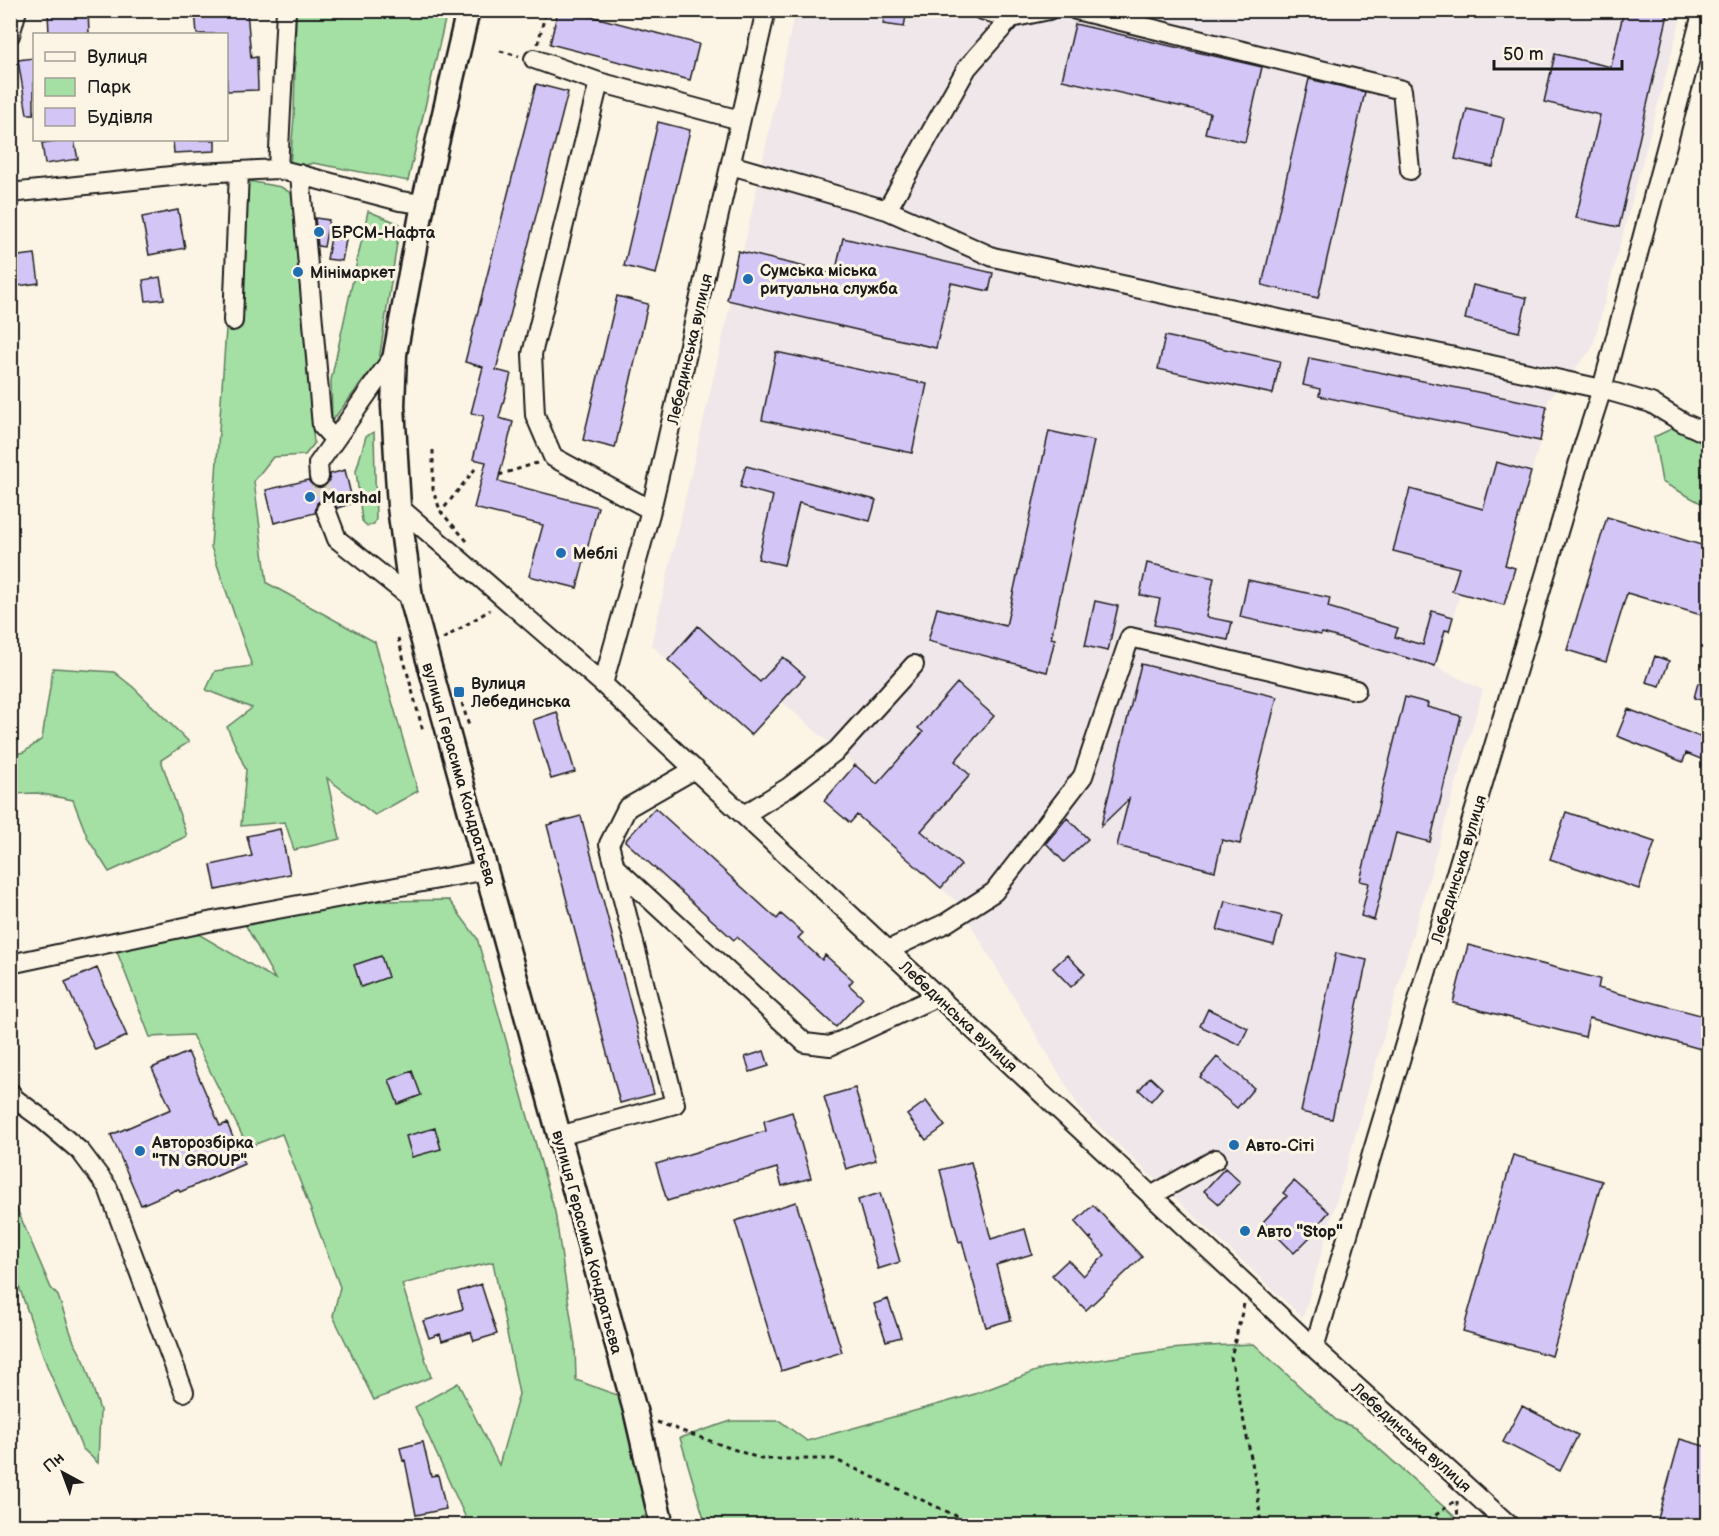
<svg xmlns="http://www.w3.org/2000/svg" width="1719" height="1536" font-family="'Balsamiq Sans',sans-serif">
	<rect width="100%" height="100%" fill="#fcf5e5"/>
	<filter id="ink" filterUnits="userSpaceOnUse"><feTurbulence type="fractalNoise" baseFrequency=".0167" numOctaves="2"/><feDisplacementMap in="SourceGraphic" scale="12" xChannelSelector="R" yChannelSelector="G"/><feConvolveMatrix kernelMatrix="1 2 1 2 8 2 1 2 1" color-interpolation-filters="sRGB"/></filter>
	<g filter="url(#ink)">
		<path fill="#f0e7ea" d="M795,11H1683L1592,349L1548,400L1540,441L1506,565L1515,568L1504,605L1460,594L1449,631L1440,650L1435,666L1483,690L1303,1318L1080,1109L958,903L857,815L850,823L824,801L855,765L782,702L751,735L651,645L746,238Z"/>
		<path fill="#a4dfa4" stroke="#607e60" stroke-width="1.5" d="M296,11H447L408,181L313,163L303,166L290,164L294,117Z
			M248,181L281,187L291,193L295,205L314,444L305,455L273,457L254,481L267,583L375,642L418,791L375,815L327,778L340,839L294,850L285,822L241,826L246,770L227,727L252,708L206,690L215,671L252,666L211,547L227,314L243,299Z
			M368,211L400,224L379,360L332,421L331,380Z
			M1684,423L1708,434V507L1662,482L1654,437Z
			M374,432L376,519L374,524L367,526L362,521L356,471L366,436Z
			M53,668L114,672L133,687L189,742L161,760L187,836L109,872L88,839L73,800L37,793L11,794V755L24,752L42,739Z
			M449,900L477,938L555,1212L575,1345L576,1380L619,1396L652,1513L624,1525H464L465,1516L415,1407L458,1383L499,1465L519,1394L493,1262L402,1284L431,1377L374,1400L333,1316L340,1287L282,1134L248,1147L192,1035L150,1037L116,949L195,932L275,979L239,913L310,902Z
			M11,1195L51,1288L58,1296L74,1342L84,1360L100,1410L98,1463L82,1448L47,1366L11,1264Z
			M1254,1344L1336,1420L1356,1428L1464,1525H706L680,1438L731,1421H780L807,1441L975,1394L1044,1368L1171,1349L1206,1346Z"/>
		<path fill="#d3c6f7" stroke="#1c1c1c" stroke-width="1.5" d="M63,10H88L89,34H49L48,12Z
			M195,10H247L251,58L257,57L258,90L227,91L226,34H197Z
			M558,10H567L699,44L690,80L550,44Z
			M885,10H907L904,27L883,24Z
			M1624,10H1669L1619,227L1576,218L1600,115L1544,102L1555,54L1611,67Z
			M1075,24L1262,67L1245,142L1205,133L1210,113L1062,80Z
			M34,58V114H27L18,60Z
			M1309,79L1365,92L1318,298L1262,285Z
			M536,84L568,92L496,370L511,374L499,418L513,422L498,481L598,507L577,588L529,576L543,525L474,508L486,462L473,459L484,416L471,413L483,367L465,362Z
			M1467,109L1504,118L1493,167L1455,159Z
			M658,122L690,130L656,274L624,266Z
			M64,140H74L78,159L45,164L42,143Z
			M173,140H215V151L174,153Z
			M178,210L185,248L149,255L142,217Z
			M315,218L329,220L324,247L318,246Z
			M331,237L346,240L342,261L327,259Z
			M843,238L993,273L989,291L951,283L936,348L727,300L738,251L835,274Z
			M35,254L39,283L10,287V257Z
			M160,277L164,299L146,301L143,280Z
			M1473,285L1527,298L1519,332L1465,319Z
			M617,296L648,304L615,448L583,440Z
			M1165,336L1280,361L1273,394L1158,369Z
			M776,352L927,384L912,453L762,420Z
			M1309,358L1547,406L1540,441L1319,396L1320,389L1303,385Z
			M1049,431L1094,441L1051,638L1055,639L1047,672L928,641L937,608L1006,626Z
			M1496,462L1531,472L1505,565L1515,568L1504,605L1452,591L1459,568L1393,551L1410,489L1483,509Z
			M746,466L876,500L870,521L799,503L784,565L758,559L773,496L740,487Z
			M345,470L353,503L337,508L333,501L328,499H323L317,503L315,513L274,523L266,490L308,480L314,487L320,488L326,486L329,482L330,474Z
			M1607,517L1708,547V617L1627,593L1606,662L1567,650Z
			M1147,563L1214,578L1206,617L1232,622L1228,640L1154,625L1160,599L1140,595Z
			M1248,580L1330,598L1328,607L1398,628L1395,637L1423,645L1432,611L1453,617L1449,631L1445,630L1435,666L1322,633L1321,635L1240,617Z
			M1095,601L1118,606L1108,651L1085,646Z
			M698,626L760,682L783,657L805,676L751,735L668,660Z
			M1655,656L1669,661L1660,686L1646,682Z
			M1141,664L1277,697L1240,844L1222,840L1215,871L1117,846L1129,799L1101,826Z
			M957,683L994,716L955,761L970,775L921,831L961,865L941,888L857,815L850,823L824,801L855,765L877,784L923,732L918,728Z
			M1698,683L1708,686V702L1694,698Z
			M1405,697L1428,703L1427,707L1461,716L1430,842L1396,833L1374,920L1361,916L1369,883L1360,881Z
			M1628,709L1708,740V762L1686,753L1683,762L1617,736Z
			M557,712L575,772L551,779L533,720Z
			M655,808L777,919L781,914L803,933L798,938L822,960L825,955L853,980L849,985L863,998L836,1027L737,937L734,940L625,841Z
			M1566,812L1655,842L1639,889L1550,859Z
			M581,816L654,1094L620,1103L547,825Z
			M1067,818L1088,839L1064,862L1046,843Z
			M280,829L290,874L216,890L211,865L252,856L247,836Z
			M1225,901L1282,916L1274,945L1217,930Z
			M1468,945L1600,979L1598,988L1708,1017V1051L1589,1018L1585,1037L1453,1003Z
			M1336,953L1367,960L1332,1119L1301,1112Z
			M1067,955L1085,974L1071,987L1053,968Z
			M381,956L388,977L361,987L354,965Z
			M97,968L127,1036L95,1050L65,982Z
			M1208,1009L1248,1028L1240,1045L1200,1026Z
			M764,1051L769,1066L750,1072L745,1057Z
			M188,1052L220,1126L227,1123L244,1164L180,1192L178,1189L141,1205L111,1135L171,1109L152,1068Z
			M1217,1057L1254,1088L1237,1108L1200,1077Z
			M412,1071L421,1095L398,1104L389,1080Z
			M1150,1077L1162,1088L1151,1101L1139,1090Z
			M855,1088L876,1160L846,1169L824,1097Z
			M926,1101L945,1126L926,1140L907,1115Z
			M792,1112L811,1178L782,1186L777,1168L667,1201L656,1164L766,1131L764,1121Z
			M435,1128L441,1149L412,1157L406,1136Z
			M1513,1155L1602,1181L1552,1356L1463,1331Z
			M971,1162L991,1239L1025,1229L1032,1254L996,1265L1011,1320L986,1327L962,1241L959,1242L940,1170Z
			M1225,1168L1240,1182L1219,1204L1204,1191Z
			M1294,1181L1329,1212L1315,1228L1317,1230L1294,1253L1263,1222L1287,1196L1283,1193Z
			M880,1193L900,1262L878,1269L858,1200Z
			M796,1202L842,1352L781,1371L735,1221Z
			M1093,1205L1142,1257L1086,1310L1052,1275L1068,1260L1083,1276L1105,1255L1090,1239L1092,1237L1089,1238L1075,1222Z
			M481,1284L497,1334L474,1341L471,1332L442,1341L440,1334L429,1338L423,1321L463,1309L458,1292Z
			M888,1299L901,1337L886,1341L874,1304Z
			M1522,1406L1578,1435L1560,1471L1503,1442Z
			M1680,1439L1708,1447V1526H1656Z
			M423,1442L431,1476L438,1475L446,1509L416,1515L405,1460L403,1461L400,1448Z"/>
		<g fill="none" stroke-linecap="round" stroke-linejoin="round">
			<path stroke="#dad4c7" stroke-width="18" stroke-dasharray="18 9" stroke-linecap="butt" d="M319,477L326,510"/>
			<g stroke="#1c1c1c" stroke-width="22">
				<path id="minor" d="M982,10L1011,18L1049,10
					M1076,10L1402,90L1410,170
					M10,35L17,10
					M534,59L599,82
					M731,165L887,210L993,257L1602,389L1651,403L1684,423L1708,434
					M278,169L286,10
					M300,174L322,426L334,439
					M10,193L200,173L278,169L400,201L423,204
					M887,210L967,68L1011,18L1013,10
					M233,321L239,171
					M319,477L318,464L395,354
					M399,507L603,684L1248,1286L1314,1348L1510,1526
					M326,510L337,539L411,598
					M651,510L553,457L535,415L532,354L599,82L740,120
					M603,684L651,510L766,10
					M695,769L627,808L609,844L615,867L805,1043L830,1046L938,996
					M744,815L789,787L837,750L914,665
					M888,950L946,923L994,892L1025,852L1083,776L1130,637L1356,690
					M10,964L213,921L487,870
					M10,1092L15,1099L41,1118L81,1152L108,1188L184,1392
					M559,1136L675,1104L615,868
					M1151,1196L1216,1159
					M1314,1348L1584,445L1602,389L1703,10"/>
			</g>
			<g stroke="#1c1c1c" stroke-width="27">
				<path id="major" d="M468,10L423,204L395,354L393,406L399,507L411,598L636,1414L662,1526"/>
			</g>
			<path stroke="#1c1c1c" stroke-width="3" stroke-dasharray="4.5 4.5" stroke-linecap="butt" d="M538,44L546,10
				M500,51L519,56
				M433,450V491L441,512
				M499,475L537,463
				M467,541L441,512L475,469
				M398,638L423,731
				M443,639L490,610
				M462,703L469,726
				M1244,1304L1231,1357L1257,1488L1261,1526
				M657,1422L761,1459H834L965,1520L979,1526
				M1457,1501L1458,1526
				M1421,1526L1456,1500"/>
			<use href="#minor" stroke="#fcf5e5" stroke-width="18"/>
			<use href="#major" stroke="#fcf5e5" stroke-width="22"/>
		</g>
	</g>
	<g fill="#1f6fb2" stroke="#fcf5e5" stroke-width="2">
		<circle cx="319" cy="232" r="6"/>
		<circle cx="298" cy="272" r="6"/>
		<circle cx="748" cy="279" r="6"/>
		<circle cx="310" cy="497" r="6"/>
		<circle cx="561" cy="553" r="6"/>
		<rect x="453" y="686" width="12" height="12" rx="3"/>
		<circle cx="1234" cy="1145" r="6"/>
		<circle cx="140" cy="1151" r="6"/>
		<circle cx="1245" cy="1231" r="6"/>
	</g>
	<g text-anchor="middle" stroke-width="6" stroke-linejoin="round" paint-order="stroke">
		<g font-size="16" font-weight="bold" fill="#1c1c1c" stroke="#fcf5e5" text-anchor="start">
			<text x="331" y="238">БРСМ-Нафта</text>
			<text x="760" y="276">Сумська міська<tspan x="760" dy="18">ритуальна служба</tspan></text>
			<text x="310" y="278">Мінімаркет</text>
			<text x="322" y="503">Marshal</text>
			<text x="573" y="559">Меблі</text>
			<text x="471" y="689">Вулиця<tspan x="471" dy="18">Лебединська</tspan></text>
			<text x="152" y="1148">Авторозбірка<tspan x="152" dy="18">"TN GROUP"</tspan></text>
			<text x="1246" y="1151">Авто-Сіті</text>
			<text x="1257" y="1237">Авто "Stop"</text>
		</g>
		<g font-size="16" fill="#1c1c1c" stroke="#fcf5e5">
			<text transform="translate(689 349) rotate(-77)" y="6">Лебединська вулиця</text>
			<text transform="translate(460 774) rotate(74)" y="6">вулиця Герасима Кондратьєва</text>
			<text transform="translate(1458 869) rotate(-73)" y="6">Лебединська вулиця</text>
			<text transform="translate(959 1016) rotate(43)" y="6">Лебединська вулиця</text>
			<text transform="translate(588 1242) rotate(75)" y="6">вулиця Герасима Кондратьєва</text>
			<text transform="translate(1412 1437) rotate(42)" y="6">Лебединська вулиця</text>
		</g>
	</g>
	<rect width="1719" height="1536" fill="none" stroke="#fcf5e5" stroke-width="36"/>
	<rect x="18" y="18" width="1683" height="1500" fill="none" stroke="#1c1c1c" stroke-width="2" filter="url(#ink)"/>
	<rect x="33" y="33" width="195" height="108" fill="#fcf5e5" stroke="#a29e95" stroke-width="1.5"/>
	<rect x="45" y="52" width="30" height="9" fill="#fcf5e5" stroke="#a29e95" stroke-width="1.5"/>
	<text x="87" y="63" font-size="18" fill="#1c1c1c">Вулиця</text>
	<rect x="45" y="78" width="30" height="18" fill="#a4dfa4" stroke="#a29e95" stroke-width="1.5"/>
	<text x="87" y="93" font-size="18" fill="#1c1c1c">Парк</text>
	<rect x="45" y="108" width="30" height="18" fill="#d3c6f7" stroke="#a29e95" stroke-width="1.5"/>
	<text x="87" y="123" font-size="18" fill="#1c1c1c">Будівля</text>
	<g transform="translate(63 1473) rotate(319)" stroke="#fcf5e5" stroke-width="4.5" paint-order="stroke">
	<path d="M0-4.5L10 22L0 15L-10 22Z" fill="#1c1c1c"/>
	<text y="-9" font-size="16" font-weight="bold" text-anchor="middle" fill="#1c1c1c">Пн</text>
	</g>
	<path d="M1494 60v9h128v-9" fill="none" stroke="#1c1c1c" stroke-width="3"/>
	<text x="1503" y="60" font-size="18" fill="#1c1c1c" stroke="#fcf5e5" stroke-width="4.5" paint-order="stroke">50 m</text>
</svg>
